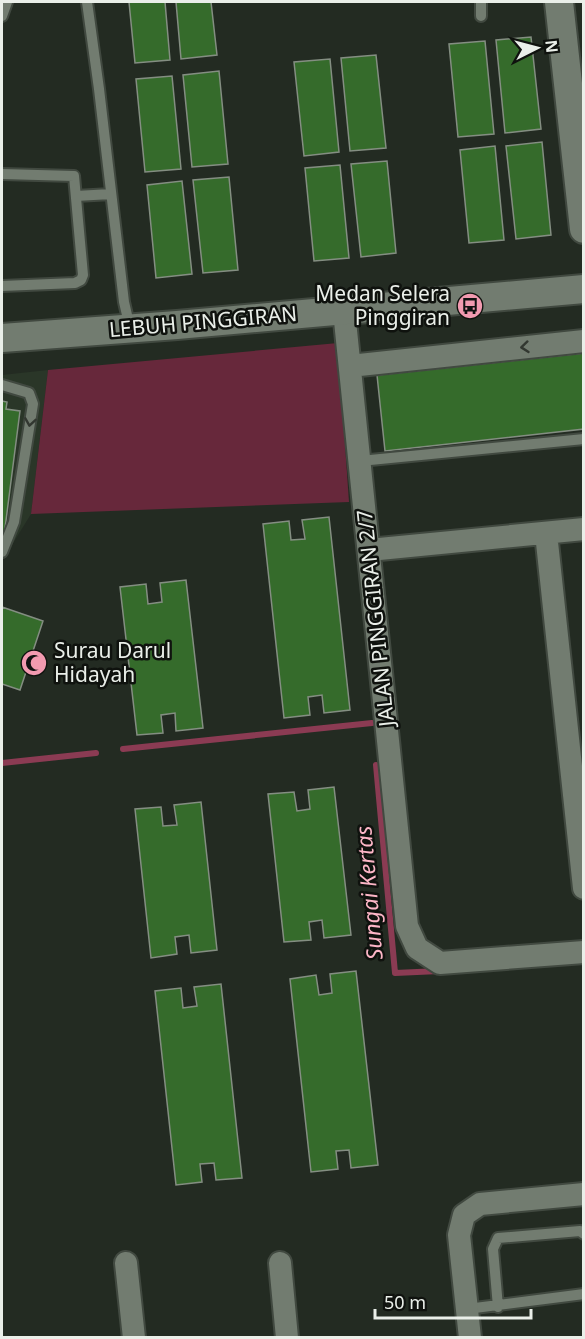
<svg xmlns="http://www.w3.org/2000/svg" width="585" height="1339" font-family="'Noto Sans',sans-serif">
	<rect width="100%" height="100%" fill="#232b22"/>
	<path fill="#2a3628" d="M48,370L31,514L2,561V375Z"/>
	<path fill="#67283b" d="M338,343L349,502L31,514L48,370Z"/>
	<g fill="none" stroke-linecap="round" stroke-linejoin="round">
		<path stroke="#8b3b53" stroke-width="6" d="M123,749L372,723
			M2,763L96,753
			M376,765L395,973L439,971"/>
	</g>
	<path fill="#356b2b" stroke="#848e82" stroke-width="1.5" d="M129,2H165L170,60L135,63Z
		M176,2H211L217,55L181,59Z
		M531,37L541,129L505,133L496,40Z
		M485,41L494,134L458,137L449,44Z
		M376,55L386,148L350,151L341,58Z
		M330,59L339,152L304,156L294,62Z
		M219,71L228,164L192,167L183,75Z
		M172,76L181,169L145,172L136,79Z
		M542,142L551,235L516,239L506,146Z
		M495,146L504,240L469,243L460,150Z
		M387,161L396,253L361,257L351,164Z
		M340,165L349,258L314,261L305,168Z
		M229,177L238,270L203,273L193,180Z
		M182,181L192,274L156,278L147,185Z
		M584,353V429L385,451L377,375Z
		M2,401L7,402L6,409L20,411L4,536L2,535Z
		M329,517L350,710L324,713L322,695L308,697L310,715L284,718L263,524L289,521L291,540L305,539L302,520Z
		M186,580L203,728L176,731L175,713L161,715L163,733L137,735L120,587L146,584L148,604L162,602L160,583Z
		M2,607L43,621L20,690L2,684Z
		M334,787L351,935L324,938L322,920L309,922L311,940L284,942L268,794L294,792L297,811L310,809L308,790Z
		M201,802L217,950L191,953L189,935L175,937L177,954L151,958L135,809L161,807L163,826L177,825L174,805Z
		M356,971L378,1165L351,1168L349,1150L336,1151L338,1169L311,1172L290,979L316,975L319,995L332,993L330,974Z
		M221,984L242,1178L216,1180L214,1163L200,1164L202,1182L176,1185L155,991L181,988L183,1008L197,1006L194,987Z"/>
	<g fill="none" stroke-linecap="round" stroke-linejoin="round">
		<g stroke="#414940" stroke-width="14">
			<path id="service" d="M87,2L99,89L124,302L130,328
				M2,16L7,2
				M481,16V2
				M2,174L74,176L83,275L81,280L75,283L2,286
				M76,196L111,194
				M2,385L29,393L33,404L14,522L2,552
				M360,461L584,439
				M498,1307L493,1249L498,1238L580,1231L584,1234
				M467,1309L584,1294"/>
		</g>
		<g stroke="#414940" stroke-width="26">
			<path id="minor" d="M344,311L407,926L417,948L440,963L584,952
				M350,366L584,341
				M546,533L584,888
				M369,550L584,529
				M126,1263L134,1338
				M280,1263L287,1338
				M470,1338L459,1235L464,1215L480,1204L584,1194"/>
		</g>
		<g stroke="#414940" stroke-width="32">
			<path id="tertiary" d="M559,2L584,229
				M2,338L177,325L584,289"/>
		</g>
		<use href="#service" stroke="#727c70" stroke-width="10"/>
		<use href="#minor" stroke="#727c70" stroke-width="22"/>
		<use href="#tertiary" stroke="#727c70" stroke-width="28"/>
	</g>
	<defs><path id="oneway-chevron" d="M-2-3.5L2.5 0L-2 3.5" fill="none" stroke-width="1.6" stroke-linecap="round" stroke-linejoin="round" transform="scale(1.5)"/></defs>
	<g stroke="#323730">
		<use href="#oneway-chevron" transform="translate(525 347) rotate(174)"/>
		<use href="#oneway-chevron" transform="translate(30 422) rotate(99)"/>
	</g>
	<defs>
		<g id="bus-disc" transform="scale(1.35)"><circle r="9.5" fill="#f29ab0" stroke="#0f120e"/><path d="M-5-6H5V4H4V6H2V4H-2V6H-4V4H-5ZM-3.5-4V0h7V-4ZM-3.5 1.2v1.5H-2V1.2ZM2 1.2v1.5H3.5V1.2Z" fill="#111"/></g>
		<g id="mosque-disc" transform="scale(1.35)"><circle r="9.5" fill="#f29ab0" stroke="#0f120e"/><path d="M3.5-4.9A6 6 0 1 0 3.5 4.9A5 5 0 1 1 3.5-4.9Z" fill="#111"/></g>
	</defs>
	<g fill-rule="evenodd">
		<use href="#bus-disc" x="470" y="306"/>
		<use href="#mosque-disc" x="34" y="663"/>
	</g>
	<g text-anchor="middle" stroke-width="5" stroke-linejoin="round" paint-order="stroke">
		<g font-size="21" fill="#eaefe9" stroke="#0f120e" text-anchor="end">
			<text x="450" y="301">Medan Selera<tspan x="450" dy="24">Pinggiran</tspan></text>
			<text x="54" y="658" text-anchor="start">Surau Darul<tspan x="54" dy="24">Hidayah</tspan></text>
		</g>
		<g font-size="21" fill="#eaefe9" stroke="#0f120e">
			<text transform="translate(203 322) rotate(-5)" y="7">LEBUH PINGGIRAN</text>
			<text transform="translate(376 618) rotate(-96)" y="7">JALAN PINGGIRAN 2/7</text>
		</g>
		<g font-size="22" font-style="italic" fill="#fdb6c7" stroke="#0f120e">
			<text transform="translate(369 893) rotate(-95)" y="8">Sungai Kertas</text>
		</g>
	</g>
	<rect width="585" height="1339" fill="none" stroke="#eaefe9" stroke-width="6"/>
	<g transform="translate(537 48) rotate(84)" stroke="#0f120e" stroke-width="4.5" paint-order="stroke">
	<path d="M0-4.5L10 22L0 15L-10 22Z" fill="#eaefe9"/>
	<text y="-9" font-size="16" font-weight="bold" text-anchor="middle" fill="#eaefe9">N</text>
	</g>
	<path d="M375 1309v9h156v-9" fill="none" stroke="#eaefe9" stroke-width="3"/>
	<text x="384" y="1309" font-size="18" fill="#eaefe9" stroke="#0f120e" stroke-width="4.5" paint-order="stroke">50 m</text>
</svg>
